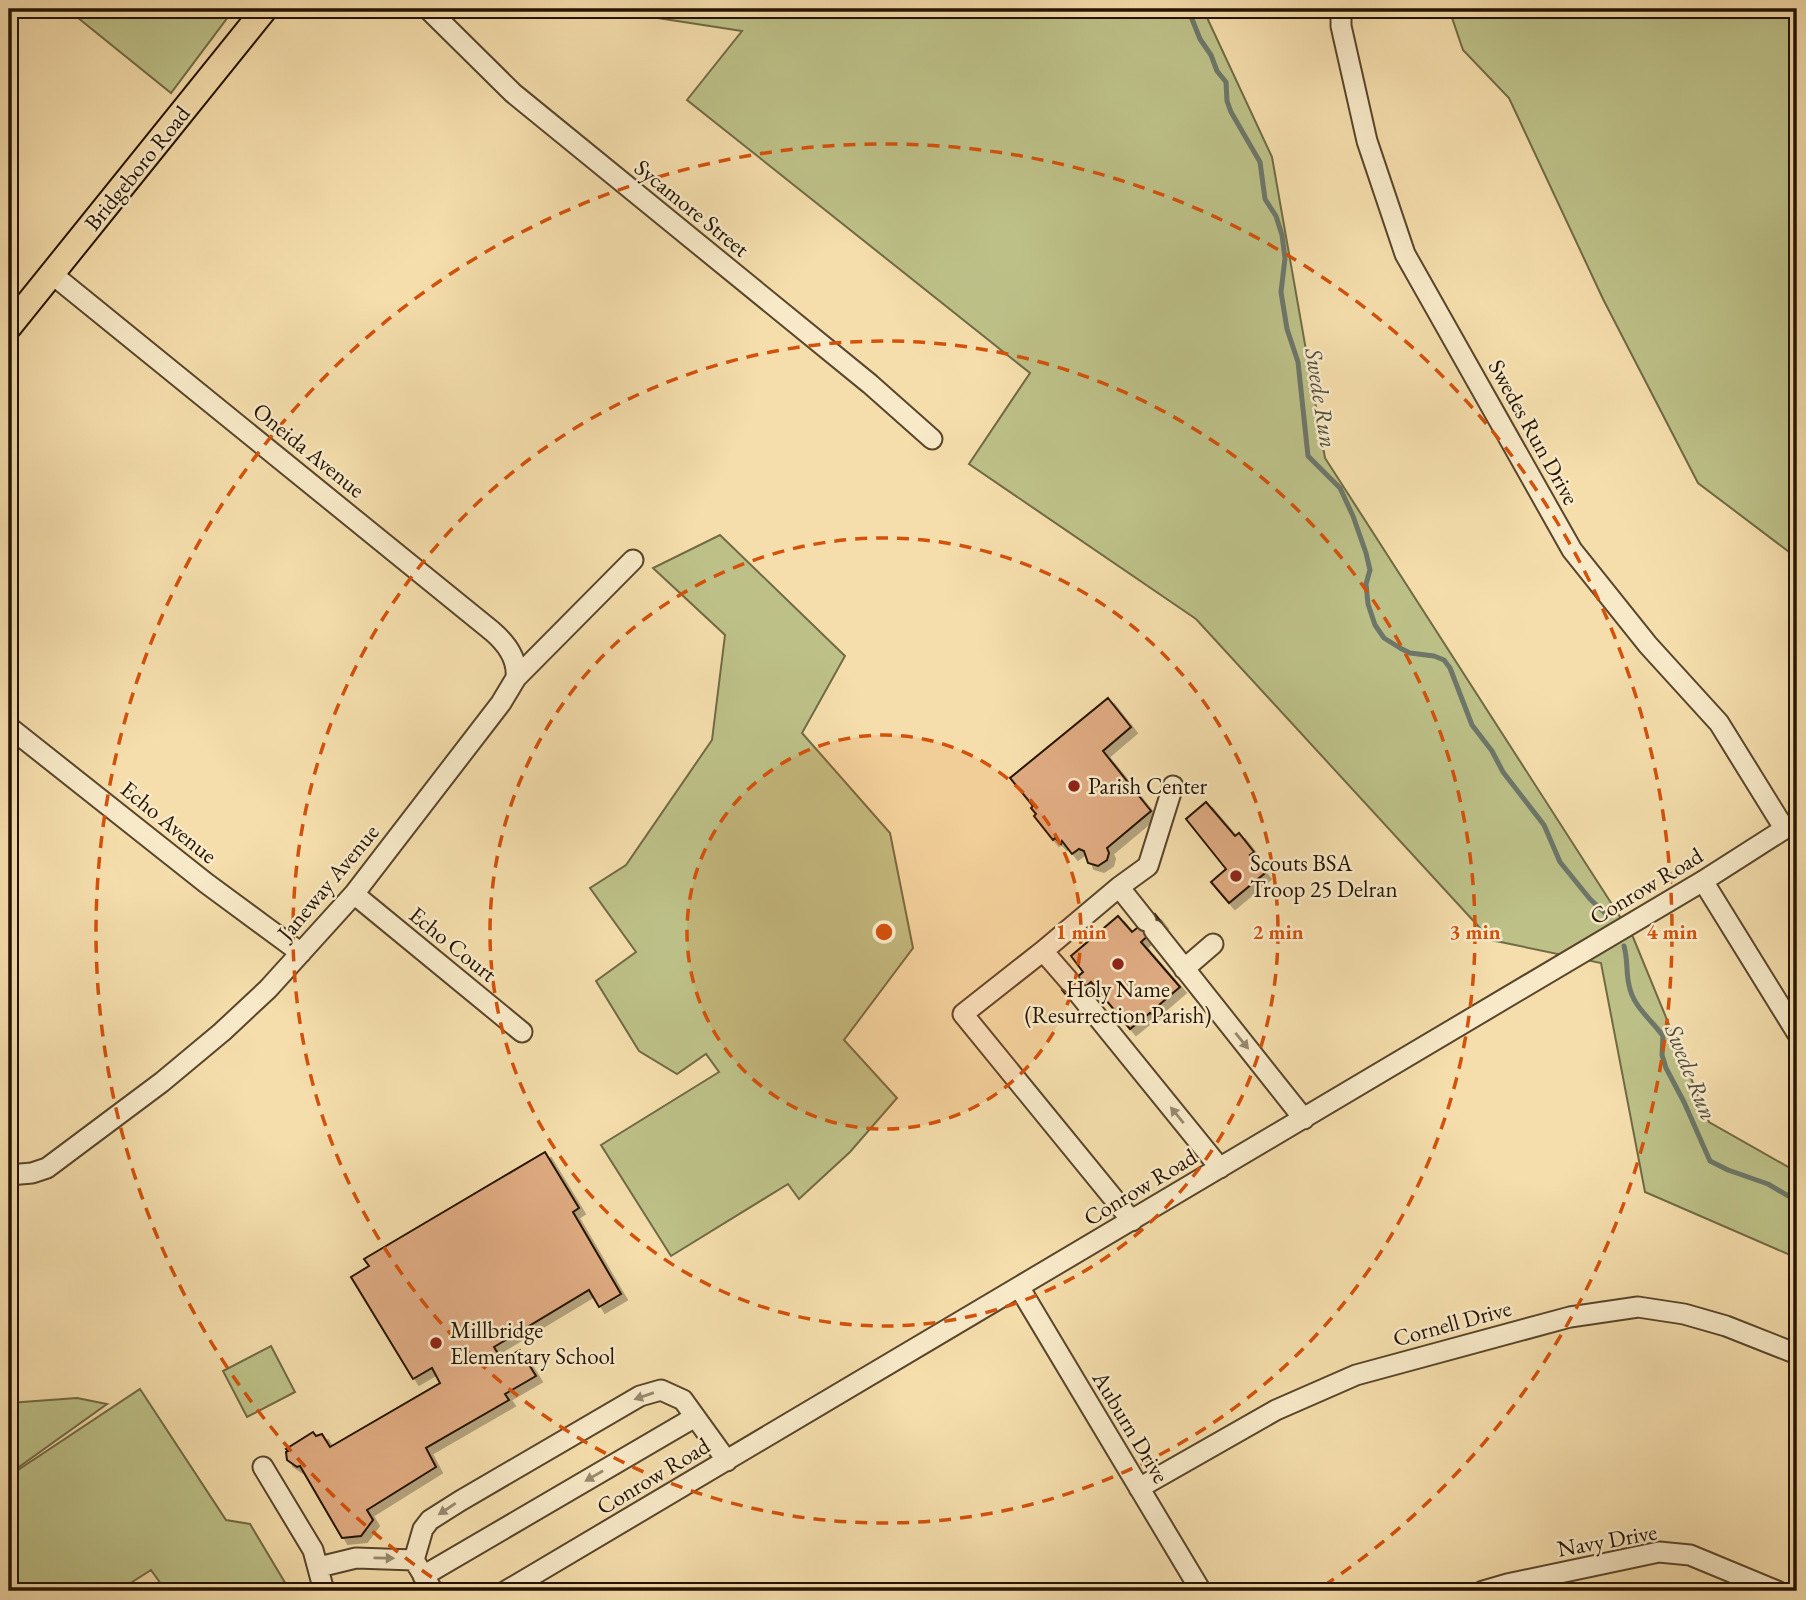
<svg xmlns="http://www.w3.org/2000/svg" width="1806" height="1600" font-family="'EB Garamond',serif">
	<defs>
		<filter id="shadow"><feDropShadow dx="6" dy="6" stdDeviation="0" flood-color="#0004"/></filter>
	</defs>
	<rect width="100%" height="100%" fill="#f5deac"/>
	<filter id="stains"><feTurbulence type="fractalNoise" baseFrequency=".00286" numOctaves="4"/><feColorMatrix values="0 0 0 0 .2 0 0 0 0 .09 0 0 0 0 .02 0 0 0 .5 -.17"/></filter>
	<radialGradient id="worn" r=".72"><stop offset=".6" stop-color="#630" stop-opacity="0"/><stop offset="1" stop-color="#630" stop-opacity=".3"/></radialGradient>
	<path fill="#bdc188" stroke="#716a44" stroke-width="2" d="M67,9H234L171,93Z
		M599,9H1203L1272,157L1325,458L1633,937L1709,1122L1797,1172V1258L1645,1192L1601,963L1491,940L1196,619L969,464L1030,373L687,100L742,31Z
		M1449,9H1797V558L1698,483L1603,299L1509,98L1463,50Z
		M720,535L845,656L802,733L890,833L913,948L844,1040L897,1098L850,1152L799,1199L788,1184L671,1256L601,1145L719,1072L706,1054L677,1074L639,1051L596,981L636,952L590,888L626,865L712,740L725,635L653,568Z
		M271,1346L295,1392L247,1417L223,1371Z
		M140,1389L226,1520L250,1524L290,1591H166L151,1570L118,1591H9V1476Z
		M77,1398L107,1404L9,1474V1403Z"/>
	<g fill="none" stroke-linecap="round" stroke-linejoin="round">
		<path stroke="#6d776a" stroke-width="5" d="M1188,9L1200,39L1211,55L1217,71L1226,82L1227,101L1231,112L1260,162L1265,199L1276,216L1282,235L1285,258L1281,292L1287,329L1298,362L1308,456L1340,488L1353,516L1366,553L1370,570L1366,584L1368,604L1375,625L1384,638L1400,648L1410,653L1434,656L1444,660L1450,668L1472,725L1492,751L1503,772L1544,825L1560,862L1590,899L1607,915
			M1624,946C1628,960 1626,973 1629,985C1633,1007 1651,1019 1663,1036L1662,1055L1666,1068L1684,1102L1710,1161L1728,1170L1768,1184L1797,1201"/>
	</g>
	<path fill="#e0ab82" stroke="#251200" stroke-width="2" filter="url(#shadow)" d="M1108,698L1131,727L1103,751L1151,811L1107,848L1109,853L1107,860L1098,866L1088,863L1084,851L1079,849L1072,854L1062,841L1061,844L1055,838L1053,840L1034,816L1036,814L1031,808L1033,806L1010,778Z
		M1206,802L1235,836L1239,833L1254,852L1250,855L1265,873L1229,903L1211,882L1226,869L1186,819Z
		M1155,914L1162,923L1141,942L1180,987L1159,1005L1160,1007L1152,1014L1150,1013L1130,1029L1091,982L1070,1000L1062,990L1083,972L1071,956L1118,916L1132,932Z
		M545,1152L579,1208L573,1212L621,1294L599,1307L589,1290L494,1347L502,1360L520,1350L536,1376L505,1394L509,1400L426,1448L436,1467L367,1510L373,1520L361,1536L342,1538L300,1466L297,1467L287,1460L286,1452L288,1451L286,1449L313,1432L316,1436L322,1434L330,1447L440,1383L432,1368L413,1379L351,1277L369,1266L364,1259Z"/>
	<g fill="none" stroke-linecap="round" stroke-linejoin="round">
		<g stroke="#59452b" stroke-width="23">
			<path id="minor" d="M428,9L513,93L870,384L932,439
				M1341,9V26L1367,141L1405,254L1572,550L1648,645L1719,723L1784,828
				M52,274L492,631C506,643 518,659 516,678
				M9,727L206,883L301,953
				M1703,881L1797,1033
				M1119,887L1148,866L1173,786
				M354,894L522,1032
				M1154,930L1304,1119
				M1043,951L963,1014L1132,1221
				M1184,969L1213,944
				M1070,982L1043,951L1119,887L1146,921
				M1078,993L1220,1168
				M9,1175L32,1173L47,1168L162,1082L222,1032L268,989L354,894L501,703L516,678L633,560
				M1019,1287L1201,1591
				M263,1467L313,1550L324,1591
				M1139,1488L1276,1410L1356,1375L1570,1317L1638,1307L1684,1314L1726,1326L1797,1354
				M414,1560L423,1529L430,1520L460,1501L640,1396L661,1390L683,1400L727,1461
				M319,1567L356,1558L414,1560L433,1591
				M423,1576L695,1417
				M506,1591L1703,881L1797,821
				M1483,1591L1507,1584L1659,1552L1690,1555L1777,1591"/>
		</g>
		<g stroke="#251200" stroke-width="28">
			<path id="major" d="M9,327L265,9"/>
		</g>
		<use href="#minor" stroke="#f8eac9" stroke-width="19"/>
		<use href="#major" stroke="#f5deac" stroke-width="24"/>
	</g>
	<defs><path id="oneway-solid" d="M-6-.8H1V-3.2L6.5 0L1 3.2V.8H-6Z" transform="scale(1.75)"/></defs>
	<g fill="#99896f">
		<use href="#oneway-solid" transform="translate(1242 1041) rotate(51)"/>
		<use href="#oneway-solid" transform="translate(1177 1115) rotate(-129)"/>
		<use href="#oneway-solid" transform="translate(644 1396) rotate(161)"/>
		<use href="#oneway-solid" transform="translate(594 1476) rotate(150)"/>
		<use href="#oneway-solid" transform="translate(447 1509) rotate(146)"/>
		<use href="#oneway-solid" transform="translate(384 1558) rotate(1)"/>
	</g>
	<circle cx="884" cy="932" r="197" fill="#d4520b" fill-opacity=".12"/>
	<g fill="none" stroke="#d4520b" stroke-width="3.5" stroke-dasharray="12 9">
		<circle cx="884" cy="932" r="197"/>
		<circle cx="884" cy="932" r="394"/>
		<circle cx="884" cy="932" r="591"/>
		<path d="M449 1589A788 788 0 1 1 1319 1589"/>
	</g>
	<g fill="#8f2418" stroke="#f8eac9" stroke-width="2.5">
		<circle cx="1074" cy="786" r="7"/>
		<circle cx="1236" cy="876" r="7"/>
		<circle cx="1118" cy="964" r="7"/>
		<circle cx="436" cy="1343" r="7"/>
	</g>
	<g text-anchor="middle" stroke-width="5" stroke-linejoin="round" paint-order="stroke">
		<g font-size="23" fill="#251200" stroke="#f8eac9">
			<text transform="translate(137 168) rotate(-51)" y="8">Bridgeboro Road</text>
			<text transform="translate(692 208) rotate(39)" y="8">Sycamore Street</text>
			<text transform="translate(1534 432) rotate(61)" y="8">Swedes Run Drive</text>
			<text transform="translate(309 450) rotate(39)" y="8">Oneida Avenue</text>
			<text transform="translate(169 822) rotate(39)" y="8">Echo Avenue</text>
			<text transform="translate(328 882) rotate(-50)" y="8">Janeway Avenue</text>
			<text transform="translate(1646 886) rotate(-31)" y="8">Conrow Road</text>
			<text transform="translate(453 944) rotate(39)" y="8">Echo Court</text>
			<text transform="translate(1140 1187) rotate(-31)" y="8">Conrow Road</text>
			<text transform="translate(1452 1323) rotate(-15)" y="8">Cornell Drive</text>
			<text transform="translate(1131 1427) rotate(59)" y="8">Auburn Drive</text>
			<text transform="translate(653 1476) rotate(-31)" y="8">Conrow Road</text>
			<text transform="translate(1607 1540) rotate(-10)" y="8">Navy Drive</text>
		</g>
		<g font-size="23" fill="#251200" stroke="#f8eac9" text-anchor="start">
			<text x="1088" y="794">Parish Center</text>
			<text x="1250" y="871">Scouts BSA<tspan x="1250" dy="26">Troop 25 Delran</tspan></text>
			<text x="1118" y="997" text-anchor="middle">Holy Name<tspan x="1118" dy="26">(Resurrection Parish)</tspan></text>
			<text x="450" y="1338">Millbridge<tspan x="450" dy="26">Elementary School</tspan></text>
		</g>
		<g font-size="24" font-style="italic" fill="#4f4d3e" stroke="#f8eac9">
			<text transform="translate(1321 398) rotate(81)" y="8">Swede Run</text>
			<text transform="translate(1691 1072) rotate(68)" y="8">Swede Run</text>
		</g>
	</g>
	<circle cx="884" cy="932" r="10" fill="#d4520b" stroke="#f8eac9" stroke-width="3.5"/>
	<g font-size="21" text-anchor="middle" font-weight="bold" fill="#d4520b" stroke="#f8eac9" stroke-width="5" stroke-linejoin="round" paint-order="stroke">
		<text x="1081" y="939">1 min</text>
		<text x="1278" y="939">2 min</text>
		<text x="1475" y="939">3 min</text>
		<text x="1672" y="939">4 min</text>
	</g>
	<rect width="1806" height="1600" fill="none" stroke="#f5deac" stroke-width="35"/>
	<rect x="10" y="10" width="1785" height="1579" fill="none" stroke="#251200" stroke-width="3.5"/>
	<rect x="18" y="18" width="1771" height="1565" fill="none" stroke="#251200" stroke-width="2"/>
	<rect width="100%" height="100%" filter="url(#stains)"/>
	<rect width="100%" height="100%" fill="url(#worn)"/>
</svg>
